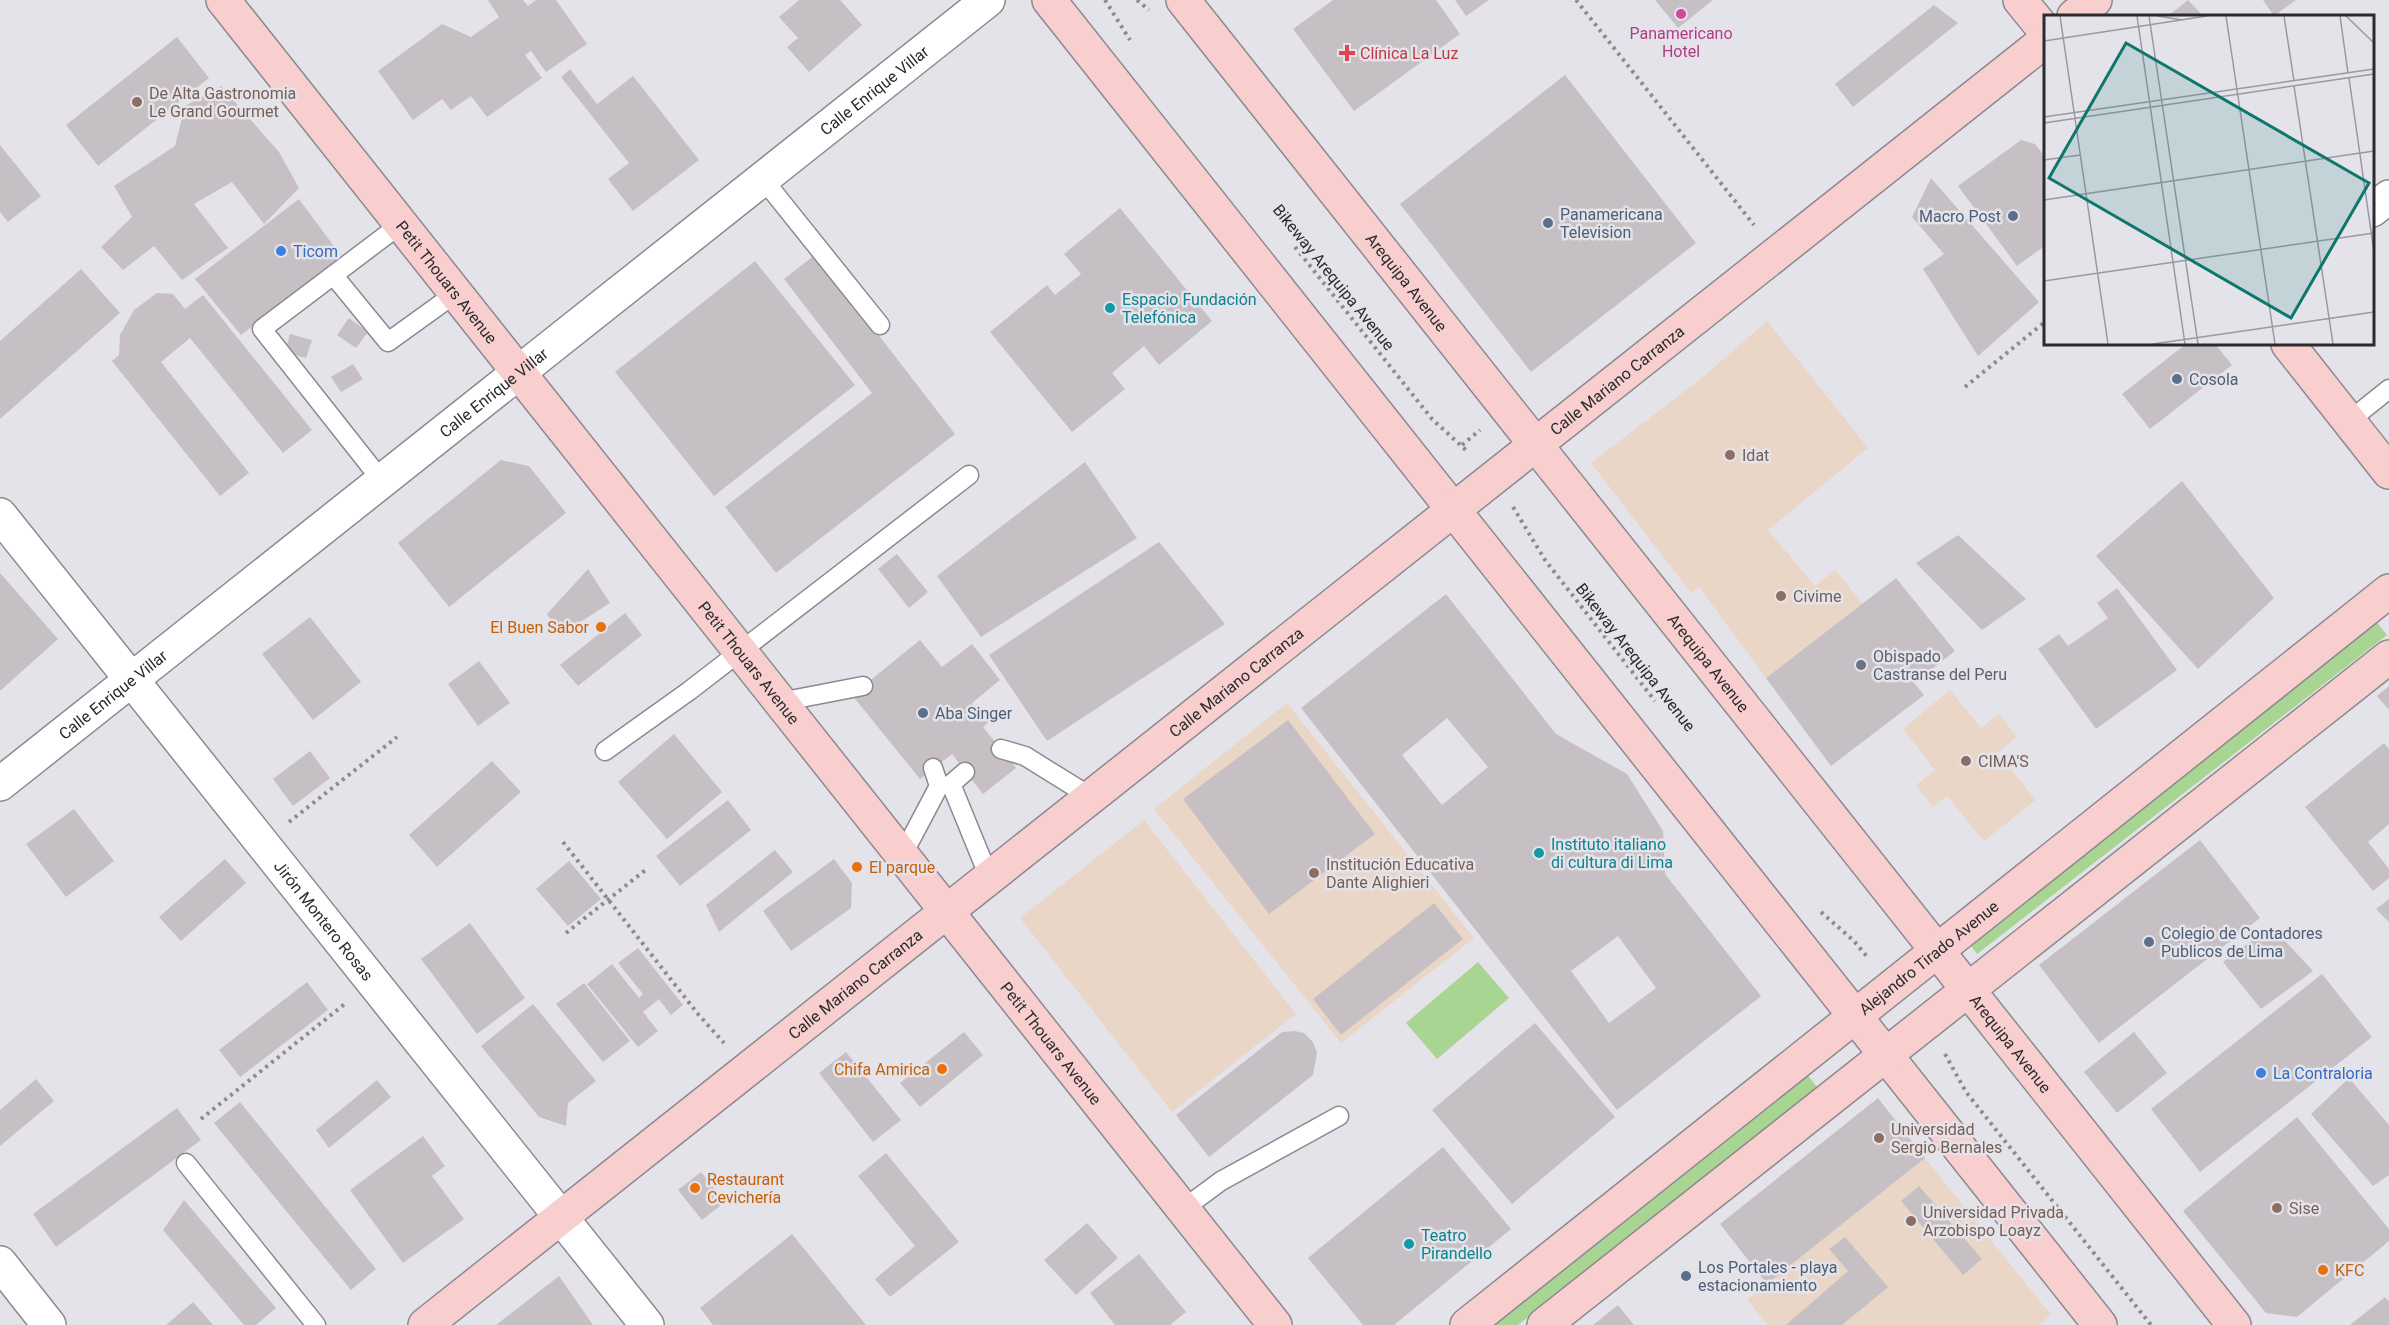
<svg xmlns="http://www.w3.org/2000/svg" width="2389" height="1325" font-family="Roboto,sans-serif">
	<rect width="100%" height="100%" fill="#e4e3ea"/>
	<path fill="#ead6c7" d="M1767,321L1868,448L1768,530L1815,586L1835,570L1864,605L1766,678L1699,587L1691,593L1591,463L1703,377Z
		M1950,690L1981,728L1999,714L2017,737L1997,753L2036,800L1984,841L1947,796L1933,807L1916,785L1935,770L1903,729Z
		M1287,703L1474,938L1341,1043L1154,809Z
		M1144,820L1296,1014L1172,1112L1020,918Z
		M1925,1158L2051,1315L2039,1325H1768L1747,1300Z"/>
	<path fill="#a8d591" d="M2375,620L2387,635L1977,954L1966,939Z
		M1478,962L1509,998L1437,1059L1406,1023Z
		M1805,1072L1817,1087L1518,1325H1486Z"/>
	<path fill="#c6c0c4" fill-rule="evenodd" d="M488,0H523L528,6L536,0H556L587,44L546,72L531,51L525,55L542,78L487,117L471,96L451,110L442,99L413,120L378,71L442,24L471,37L499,17Z
		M799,0H840L862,25L809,72L787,47L798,38L779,17Z
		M1333,0H1436L1460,34L1354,111L1293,29Z
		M1455,0H1489L1466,16Z
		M1655,0H1713L1678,28Z
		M2188,0L2203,16H2168Z
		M2263,0H2296L2274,16Z
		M1934,5L1958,23L1853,107L1835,84Z
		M177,37L209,78L98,166L66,125Z
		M570,69L597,104L633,76L699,160L633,211L608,179L629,163L561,77Z
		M1565,75L1696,243L1531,372L1400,204Z
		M221,86L279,152L299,188L264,224L232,182L194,204L228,248L182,280L154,246L123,270L101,247L132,217L114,186L175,146L185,106Z
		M2021,140L2035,144L2046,158V245L2017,266L1958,186Z
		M0,145L41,196L8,222L0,212Z
		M1931,178L2039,302L1978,356L1923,269L1944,254L1912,217Z
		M299,199L336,249V262L241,335L195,279Z
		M1120,208L1212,321L1159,365L1144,346L1112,373L1125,389L1072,432L990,332L1047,285L1055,295L1081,274L1064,254Z
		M816,254L955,434L776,573L725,507L872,393L784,279Z
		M755,261L855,385L714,496L615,372Z
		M81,269L120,313L0,419V341Z
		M157,293L173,294L185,309L203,295L312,430L283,453L190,338L161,362L249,473L220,496L112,361L119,355L120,335L134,310Z
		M349,318L368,332L356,348L337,335Z
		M290,334L312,340L306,358L285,352Z
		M2186,344H2215L2232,365L2150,429L2122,394Z
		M353,364L363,379L341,392L331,377Z
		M501,460L529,466L566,513L449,607L398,543Z
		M1085,462L1137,538L981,637L937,576Z
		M2182,481L2274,598L2198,669L2096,556Z
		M1958,535L2026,599L1982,630L1916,563Z
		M1159,542L1225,624L1047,741L989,655Z
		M897,554L928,592L909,608L878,569Z
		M588,569L610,603L560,635L547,614Z
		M0,573L58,639L0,691Z
		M1896,578L1955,651L1914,683L1924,695L1831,766L1766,678Z
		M2117,588L2177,670L2096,729L2038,649L2059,634L2068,646L2108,618L2097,603Z
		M1446,594L1556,734L1627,774L1663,831L1665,874L1761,996L1617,1110L1301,708ZM1447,718L1488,767L1442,805L1402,755ZM1618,936L1656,988L1609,1023L1571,971Z
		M625,613L642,635L578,686L560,665Z
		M310,617L361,682L313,720L262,654Z
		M920,640L942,667L972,644L1000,680L972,703L988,723L983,727L1016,768L983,794L952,754L920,779L852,695Z
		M479,661L510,703L478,726L448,684Z
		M2389,686V710L2377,696Z
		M1288,720L1375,834L1269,914L1183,799Z
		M674,734L722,792L667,839L618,782Z
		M2384,743L2389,749V824L2368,842L2389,869V878L2373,891L2305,807Z
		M310,751L330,778L293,806L273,779Z
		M492,761L521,792L437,867L409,835Z
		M728,800L751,830L680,886L656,856Z
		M74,809L114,861L66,897L26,844Z
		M2200,840L2260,918L2099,1043L2039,965Z
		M775,850L793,872L719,932L706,905Z
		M225,859L246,883L181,941L159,917Z
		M834,859L852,883L851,908L791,951L763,911Z
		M569,861L601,899L568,926L536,889Z
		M2389,899V922L2376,909Z
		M1434,903L1463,939L1341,1035L1313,999Z
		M470,923L525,998L477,1034L421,959Z
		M2271,926L2313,971L2261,1009L2223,962Z
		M638,948L683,1005L671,1015L659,999L643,1012L658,1031L638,1047L587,984L612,964L639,998L643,994L618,963Z
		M2322,974L2372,1037L2200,1172L2151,1109Z
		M307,982L328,1010L240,1077L219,1050Z
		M584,983L630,1041L603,1062L556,1004Z
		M533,1004L596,1081L568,1103L566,1126L539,1117L481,1046Z
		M1535,1023L1615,1117L1512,1204L1432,1110Z
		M1295,1031L1304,1033L1313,1042L1317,1053L1313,1075L1209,1157L1176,1115L1282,1032Z
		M964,1032L983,1055L920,1107L900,1083Z
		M2134,1032L2167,1073L2117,1113L2084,1072Z
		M846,1052L901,1120L873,1142L819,1073Z
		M2349,1078L2389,1125V1175L2373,1186L2311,1114Z
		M36,1079L54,1101L0,1146V1110Z
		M377,1080L391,1097L329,1148L316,1130Z
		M1878,1098L1925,1158L1767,1284L1720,1224Z
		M240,1102L376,1269L351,1290L214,1123Z
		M177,1108L201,1140L56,1247L33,1214Z
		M2297,1117L2389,1229V1241L2297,1317L2266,1313L2183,1211Z
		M423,1136L445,1166L432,1176L464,1219L403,1263L350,1190Z
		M1443,1147L1511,1229L1394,1325H1363L1308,1258Z
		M886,1153L959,1242L890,1297L875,1279L915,1246L858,1176Z
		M701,1172L725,1202L702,1220L678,1190Z
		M1919,1186L1982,1259L1963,1275L1901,1201Z
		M184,1200L276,1308L256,1325H244L163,1230Z
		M1087,1223L1118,1258L1076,1295L1044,1260Z
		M792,1234L866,1325H713L700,1308Z
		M1845,1237L1888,1287L1842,1325H1786L1848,1271L1829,1249Z
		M1139,1254L1186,1312L1170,1325H1115L1090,1293Z
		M559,1276L593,1325H496Z
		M2385,1297L2389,1302V1325H2350Z
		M193,1302L213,1325H166Z
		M1618,1305L1634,1325H1593Z"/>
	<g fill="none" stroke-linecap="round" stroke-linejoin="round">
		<g stroke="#8a8a90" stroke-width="21">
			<path id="lane" d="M763,179L880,325
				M334,276L388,342L456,293
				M2349,421L2389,389
				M382,481L262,329L401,224
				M780,702L863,686
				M1001,749L1025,756L1091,797
				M605,751L689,691L969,475
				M965,772L951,784L989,877
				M902,856L939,786L933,768
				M186,1163L316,1325
				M1183,1209L1221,1181L1339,1116"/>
		</g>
		<g stroke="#8a8a90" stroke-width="36">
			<g id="street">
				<path d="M2372,210L2389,197"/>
				<path id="s1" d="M0,515L647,1325"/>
				<path id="s2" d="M0,784L988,0"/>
				<path d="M0,1263L49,1325"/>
			</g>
		</g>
		<g stroke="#8a8a90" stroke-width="36">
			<g id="secondary">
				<path id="s3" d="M223,0L1275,1325"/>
				<path d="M1049,0L2100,1325"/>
				<path id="s4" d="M1183,0L2234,1325"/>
				<path d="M2020,0L2046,32"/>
				<path d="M2074,16L2095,0"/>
				<path d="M2288,344L2389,472"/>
				<path id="s5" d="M425,1325L2046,40"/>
				<path id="s6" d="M1467,1325L2389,591"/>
				<path d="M1544,1325L2389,657"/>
			</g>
		</g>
		<path stroke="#8c8b90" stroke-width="4" stroke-dasharray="3 4.5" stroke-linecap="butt" d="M1105,0L1130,40
			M1137,0L1149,10
			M1576,0L1754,225
			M1295,247L1432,419L1468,452
			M1965,387L2046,321
			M1462,445L1480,430
			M1513,507L1545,560L1655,701
			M289,822L397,737
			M563,842L698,1014L724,1043
			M1821,912L1854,941L1869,959
			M566,933L648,868
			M1945,1054L1966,1092L2151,1325
			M201,1119L346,1003"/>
		<use href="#lane" stroke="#fff" stroke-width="18"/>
		<use href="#street" stroke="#fff" stroke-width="33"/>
		<use href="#secondary" stroke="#f8cecf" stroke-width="33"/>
	</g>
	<circle fill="#d1479c" stroke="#e4e3ea" stroke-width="2" cx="1681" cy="14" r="6"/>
	<path fill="#e0444e" stroke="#e4e3ea" stroke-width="2" d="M1344 44h6v6h6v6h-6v6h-6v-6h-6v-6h6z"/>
	<g fill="#8d6e63" stroke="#e4e3ea" stroke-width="2">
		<circle cx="137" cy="102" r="6"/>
		<circle cx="1730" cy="455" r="6"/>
		<circle cx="1781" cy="596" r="6"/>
		<circle cx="1966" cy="761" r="6"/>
		<circle cx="1314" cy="873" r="6"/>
		<circle cx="1879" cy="1138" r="6"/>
		<circle cx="2277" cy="1208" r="6"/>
		<circle cx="1911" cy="1221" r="6"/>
	</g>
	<g fill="#5c6f8a" stroke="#e4e3ea" stroke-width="2">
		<circle cx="2013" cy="216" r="6"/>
		<circle cx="1548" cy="223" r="6"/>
		<circle cx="2177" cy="379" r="6"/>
		<circle cx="923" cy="713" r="6"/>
		<circle cx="2149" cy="942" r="6"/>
		<circle cx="1686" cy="1276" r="6"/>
	</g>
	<g fill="#3f7fe0" stroke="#e4e3ea" stroke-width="2">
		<circle cx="281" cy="251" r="6"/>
		<circle cx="2261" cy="1073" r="6"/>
	</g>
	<g fill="#0f9aa8" stroke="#e4e3ea" stroke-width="2">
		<circle cx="1110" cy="308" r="6"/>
		<circle cx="1539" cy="853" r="6"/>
		<circle cx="1409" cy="1244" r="6"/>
	</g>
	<g fill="#e8710a" stroke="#e4e3ea" stroke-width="2">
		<circle cx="601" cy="627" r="6"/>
		<circle cx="857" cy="867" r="6"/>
		<circle cx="942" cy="1069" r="6"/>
		<circle cx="695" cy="1188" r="6"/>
		<circle cx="2323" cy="1270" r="6"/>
	</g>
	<circle fill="#6b7280" stroke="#e4e3ea" stroke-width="2" cx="1861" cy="665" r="6"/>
	<g text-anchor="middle" stroke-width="5" stroke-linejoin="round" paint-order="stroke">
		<g font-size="16" fill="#b23c85" stroke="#e4e3ea">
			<text x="1681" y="39">Panamericano<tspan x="1681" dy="18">Hotel</tspan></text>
		</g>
		<g font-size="16" fill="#be3a42" stroke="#e4e3ea" text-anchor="start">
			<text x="1360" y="59">Clínica La Luz</text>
		</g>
		<g font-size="16" fill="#2b2b2e" stroke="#e4e3ea">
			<text dy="6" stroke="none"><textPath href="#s2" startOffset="1116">Calle Enrique Villar</textPath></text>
			<text transform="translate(1334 277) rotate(51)" y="6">Bikeway Arequipa Avenue</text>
			<text dy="6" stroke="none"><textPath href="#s3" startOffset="360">Petit Thouars Avenue</textPath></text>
			<text dy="6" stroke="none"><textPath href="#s4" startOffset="360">Arequipa Avenue</textPath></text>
			<text dy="6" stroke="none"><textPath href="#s5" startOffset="1521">Calle Mariano Carranza</textPath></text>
			<text dy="6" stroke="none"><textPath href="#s2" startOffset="630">Calle Enrique Villar</textPath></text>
			<text transform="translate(1636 657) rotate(52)" y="6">Bikeway Arequipa Avenue</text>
			<text dy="6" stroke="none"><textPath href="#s3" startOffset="846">Petit Thouars Avenue</textPath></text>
			<text dy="6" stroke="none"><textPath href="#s4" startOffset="846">Arequipa Avenue</textPath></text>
			<text dy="6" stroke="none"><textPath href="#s5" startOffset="1035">Calle Mariano Carranza</textPath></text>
			<text dy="6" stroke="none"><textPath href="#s2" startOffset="144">Calle Enrique Villar</textPath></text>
			<text dy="6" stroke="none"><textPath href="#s1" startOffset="519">Jirón Montero Rosas</textPath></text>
			<text dy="6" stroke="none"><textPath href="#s6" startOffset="590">Alejandro Tirado Avenue</textPath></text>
			<text dy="6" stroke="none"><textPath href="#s5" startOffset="549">Calle Mariano Carranza</textPath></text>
			<text dy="6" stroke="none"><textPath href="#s3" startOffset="1332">Petit Thouars Avenue</textPath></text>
			<text dy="6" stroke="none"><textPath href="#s4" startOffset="1332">Arequipa Avenue</textPath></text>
		</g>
		<g font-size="16" fill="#785e54" stroke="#e4e3ea" text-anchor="start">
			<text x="149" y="99">De Alta Gastronomia<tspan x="149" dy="18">Le Grand Gourmet</tspan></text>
			<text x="1742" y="461">Idat</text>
			<text x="1793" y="602">Civime</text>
			<text x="1978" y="767">CIMA'S</text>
			<text x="1326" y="870">Institución Educativa<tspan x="1326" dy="18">Dante Alighieri</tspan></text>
			<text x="1891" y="1135">Universidad<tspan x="1891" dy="18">Sergio Bernales</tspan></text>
			<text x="2289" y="1214">Sise</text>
			<text x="1923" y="1218">Universidad Privada<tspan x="1923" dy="18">Arzobispo Loayz</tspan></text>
		</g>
		<g font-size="16" fill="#4e5e75" stroke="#e4e3ea" text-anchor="start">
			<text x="1560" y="220">Panamericana<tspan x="1560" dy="18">Television</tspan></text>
			<text x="2001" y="222" text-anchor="end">Macro Post</text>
			<text x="2189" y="385">Cosola</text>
			<text x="935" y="719">Aba Singer</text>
			<text x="2161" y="939">Colegio de Contadores<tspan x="2161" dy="18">Publicos de Lima</tspan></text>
			<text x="1698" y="1273">Los Portales - playa<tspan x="1698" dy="18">estacionamiento</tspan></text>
		</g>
		<g font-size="16" fill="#366cbe" stroke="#e4e3ea" text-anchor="start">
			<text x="293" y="257">Ticom</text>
			<text x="2273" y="1079">La Contraloria</text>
		</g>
		<g font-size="16" fill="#0d838f" stroke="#e4e3ea" text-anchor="start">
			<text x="1122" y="305">Espacio Fundación<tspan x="1122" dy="18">Telefónica</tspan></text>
			<text x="1551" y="850">Instituto italiano<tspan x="1551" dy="18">di cultura di Lima</tspan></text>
			<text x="1421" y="1241">Teatro<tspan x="1421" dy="18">Pirandello</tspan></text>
		</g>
		<g font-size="16" fill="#c56008" stroke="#e4e3ea" text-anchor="start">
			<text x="589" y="633" text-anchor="end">El Buen Sabor</text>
			<text x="869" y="873">El parque</text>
			<text x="930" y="1075" text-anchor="end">Chifa Amirica</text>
			<text x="707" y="1185">Restaurant<tspan x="707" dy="18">Cevichería</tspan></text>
			<text x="2335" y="1276">KFC</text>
		</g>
		<g font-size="16" fill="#5b616d" stroke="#e4e3ea" text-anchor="start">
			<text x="1873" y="662">Obispado<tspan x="1873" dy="18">Castranse del Peru</tspan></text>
		</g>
	</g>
	<g transform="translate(2044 15)">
		<rect width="330" height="330" fill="#e4e3ea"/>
		<path fill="none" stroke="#9a999f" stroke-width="1.5" d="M16,1L64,329M93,1L141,329M105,1L154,329M114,1L138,5M182,1L231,329M240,1L250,66M296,1L304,58M302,1L330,28M0,26L163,1M305,63L330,237M250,71L289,329M0,102L330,54M0,108L330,59M0,145L36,140M0,185L330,136M0,266L330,218M109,329L330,297"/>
		<path fill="#0f766e" fill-opacity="0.15" stroke="#0f766e" stroke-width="3" d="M82,28L325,168L247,303L5,163Z"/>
		<rect width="330" height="330" fill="none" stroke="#2b2b2e" stroke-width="3"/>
	</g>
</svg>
